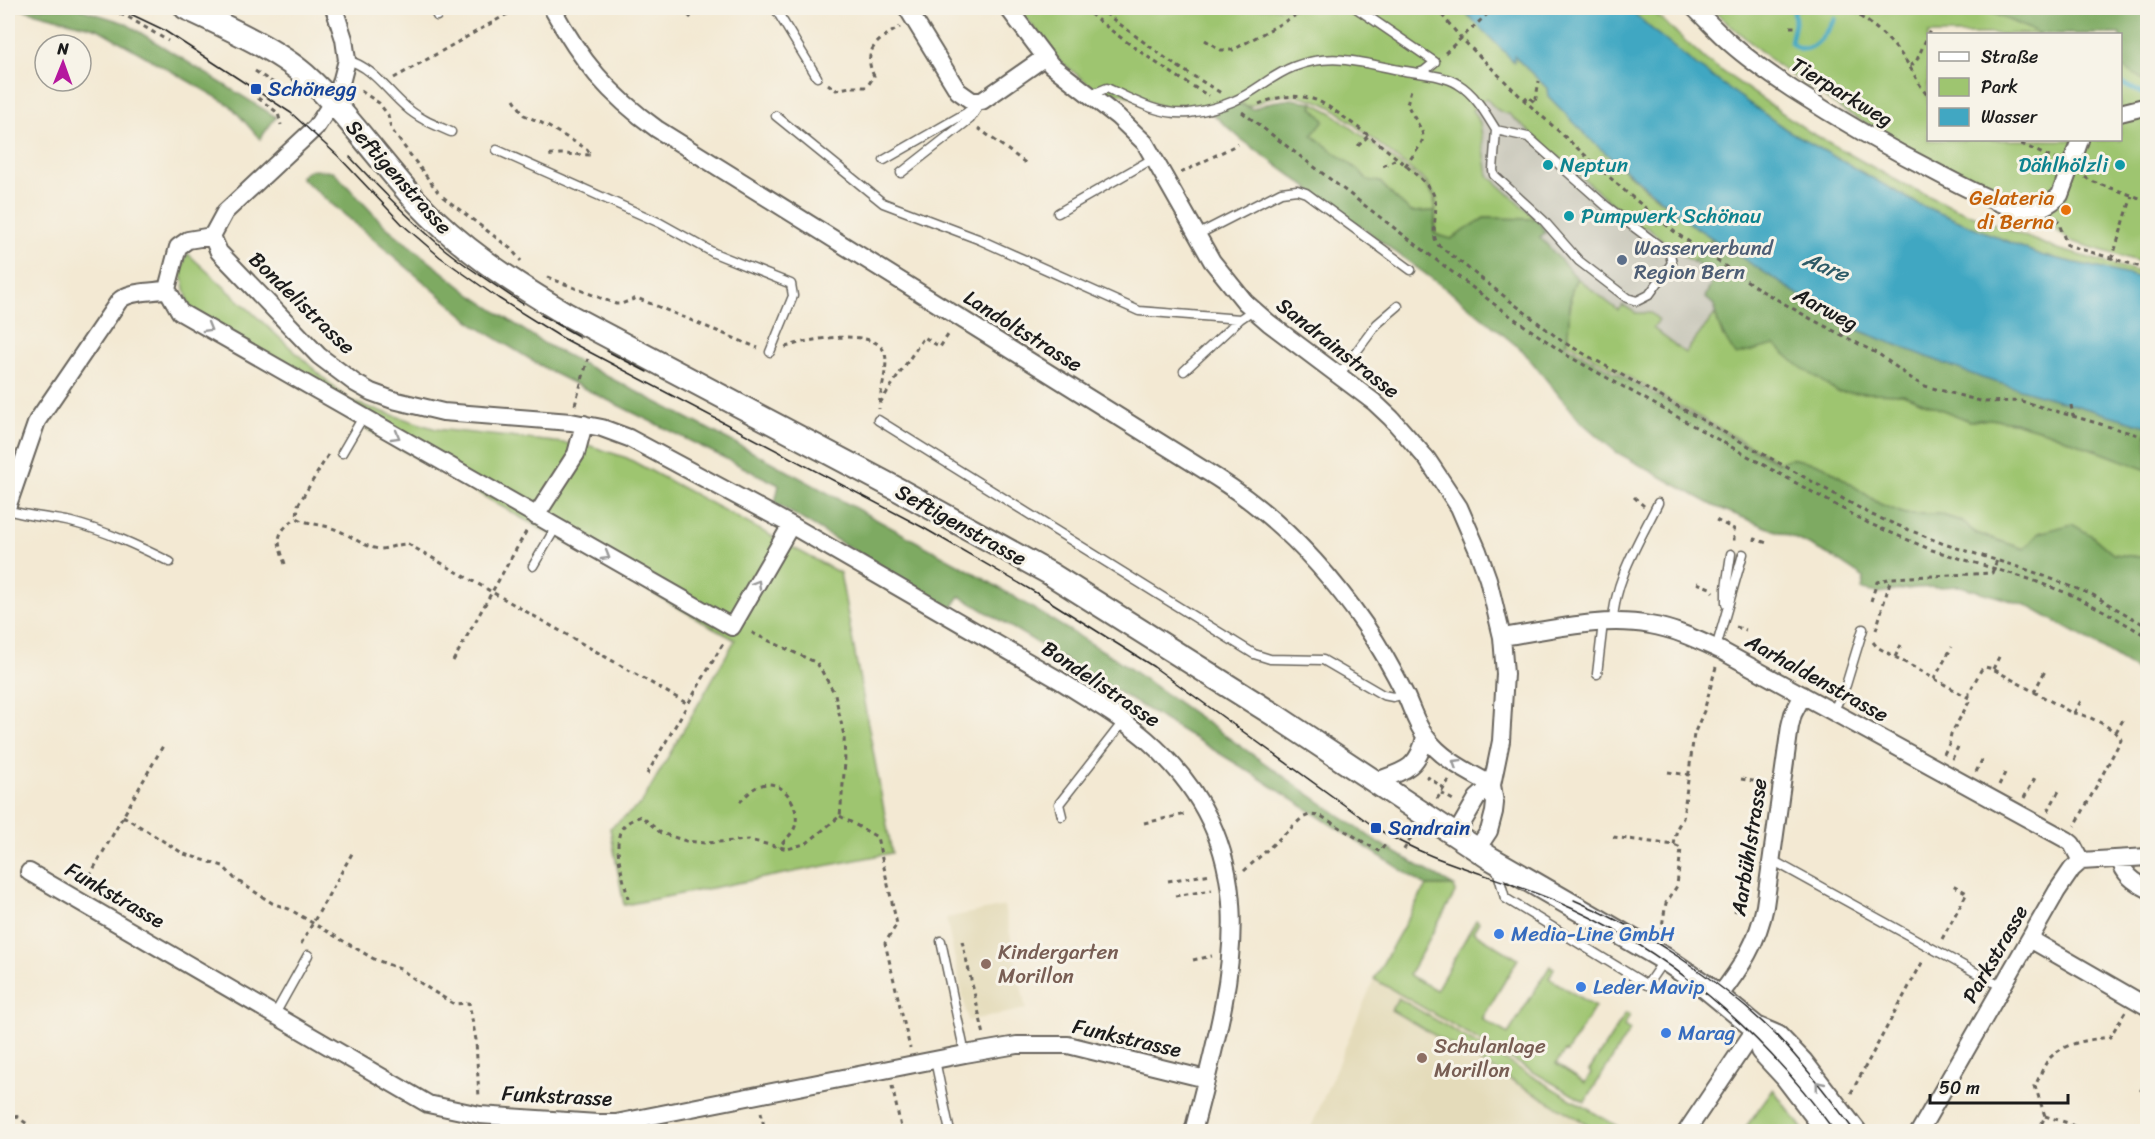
<svg xmlns="http://www.w3.org/2000/svg" width="2155" height="1139" font-family="Sriracha,sans-serif">
	<rect width="100%" height="100%" fill="#f7f3e8"/>
	<filter id="ink" filterUnits="userSpaceOnUse"><feTurbulence type="fractalNoise" baseFrequency=".0167" numOctaves="2"/><feDisplacementMap in="SourceGraphic" scale="12" xChannelSelector="R" yChannelSelector="G"/><feConvolveMatrix kernelMatrix="1 2 1 2 8 2 1 2 1" color-interpolation-filters="sRGB"/></filter>
	<filter id="wash" filterUnits="userSpaceOnUse"><feTurbulence type="fractalNoise" baseFrequency=".008" numOctaves="4" result="noise"/><feDisplacementMap in="SourceGraphic" scale="24" xChannelSelector="R" yChannelSelector="G"/><feGaussianBlur stdDeviation="1.35" result="paint"/><feColorMatrix in="noise" values="0 0 0 0 0 0 0 0 0 0 0 0 0 0 0 0 0 1.4 0 .05"/><feComposite in="paint" operator="in"/></filter>
	<g filter="url(#wash)">
		<rect width="100%" height="100%" fill="#f3e9d3"/>
		<path fill="#e4dbba" d="M1004,906L1026,1009L968,1021L946,918Z
			M1374,979L1626,1131L1309,1132Z"/>
		<path fill="#c6c5b8" d="M1486,98L1509,114L1640,227H1647L1674,250L1715,276V314L1685,353L1653,328L1659,320L1651,313H1636L1630,310L1618,311L1577,278L1539,237L1536,219L1490,179L1486,170L1472,110Z"/>
		<path fill="#9ec570" stroke="#5d7046" stroke-width="1.5" fill-rule="evenodd" d="M1018,8H1461L1513,60V55L1547,88L1548,96C1598,147 1651,199 1712,238L1693,262L1674,250L1647,227L1640,228L1509,114C1498,113 1493,106 1486,98L1472,110L1480,123L1488,175L1536,219L1484,218L1451,239L1435,234L1436,197L1425,181L1333,108C1313,97 1294,92 1272,97C1264,99 1257,105 1249,106C1243,106 1237,101 1232,98L1212,107L1177,111L1122,94L1097,91L1060,61Z
			M1628,8H1649L1706,60L1810,132L1901,183L1952,207L2054,248L2147,274V279L2040,255L1918,204L1787,130L1697,66L1655,32Z
			M1710,8H2147V264L2070,241L2012,195L1939,164L1844,111L1778,66ZM1928,34H2120V140H1928Z
			M1312,102L1331,112L1424,183L1434,197L1435,211L1411,212L1394,197L1380,182L1367,180L1358,170L1311,135L1317,128Z
			M187,253L349,401L436,429L591,446L627,458L840,573L892,853L624,905L610,828L641,804L735,640L363,427L191,313L181,272Z
			M1577,278L1618,310L1623,305L1636,313H1651L1659,320L1653,328L1685,353L1715,314L1723,337L1775,345L1800,366L1838,392L1903,394L1970,421L1990,419L2014,422L2045,431L2147,470V558L2113,554L2091,535L2039,533L2025,549L1976,533L1961,521L1938,514H1905L1880,504L1823,465L1790,458L1781,463L1566,342L1568,337L1567,322L1571,305V288Z
			M1426,886H1454L1455,893L1409,975L1436,990L1476,920L1479,922L1473,932L1518,959L1482,1019L1508,1034L1550,966L1554,968L1549,978L1595,1007L1567,1052L1565,1051L1556,1064L1585,1083L1591,1073L1589,1071L1626,1013L1630,1015L1624,1026L1630,1030L1585,1102L1374,979Z
			M1398,998L1617,1126L1614,1131H1599L1391,1010Z
			M1773,1089L1804,1131H1743Z"/>
		<path fill="#7eaa62" stroke="#4d633f" stroke-width="1.5" d="M17,8H77L125,23L276,117L260,139L230,105L98,29Z
			M1980,8H2147V84C2142,77 2128,72 2121,66L2120,34H2041Z
			M1291,99L1312,102V107L1324,120L1312,135L1358,170L1367,180L1380,182L1394,197L1411,212L1435,211L1434,233L1435,234L1451,239L1484,218L1536,219L1546,232L1540,237L1577,278C1565,297 1573,325 1565,345L1778,463L1790,458L1823,465L1880,504L1905,514H1938L1961,521L1976,533L2024,549L2039,533L2072,524L2091,535L2113,554L2147,558V677L2094,643L2026,605L1960,586L1915,588L1878,593L1862,590L1864,578L1831,556L1801,541L1714,506L1616,452L1580,421L1523,351L1461,300L1241,139L1208,110L1234,102L1253,109L1271,102Z
			M310,170L333,171L385,226L470,294L545,344L762,457L976,574L1113,657L1379,843L1454,886H1426L1250,772L960,596L951,609L775,503L779,485L551,372L476,326L300,177Z
			M1712,238L1845,325L1982,378L2147,426V470L2045,431L2014,422L1990,419L1970,421L1903,394L1838,392L1799,366L1775,345L1736,355C1725,340 1716,324 1714,305L1705,297L1715,276L1693,262Z"/>
		<path fill="#41a7c2" stroke="#2e626f" stroke-width="1.5" d="M1461,8H1628L1655,32L1697,66L1787,130L1918,204L2040,255L2147,279V426L1982,378L1845,325L1689,223L1595,144L1548,96L1547,88L1514,56V62Z"/>
		<g fill="none" stroke-linecap="round" stroke-linejoin="round">
			<path stroke="#41a7c2" stroke-width="5" d="M1794,8L1795,23L1791,42C1809,62 1826,33 1835,19
				M2120,83L2148,96"/>
		</g>
	</g>
	<g filter="url(#ink)">
		<g fill="none" stroke-linecap="round" stroke-linejoin="round">
			<g stroke="#67645c" stroke-width="11">
				<path id="service" d="M434,8L437,16
					M775,8L817,77
					M1356,8L1435,62L1424,71L1418,73
					M347,60C373,67 386,90 406,107C419,119 435,125 451,132
					M1090,95L1107,88C1132,100 1161,116 1189,113C1204,111 1220,107 1234,101C1255,92 1272,75 1293,67C1335,51 1364,64 1405,71C1422,74 1444,75 1458,84C1475,94 1486,114 1496,130L1528,137L1606,206L1670,254L1672,263L1649,295L1637,301L1627,298L1579,261L1544,221L1494,175L1493,170L1496,130
					M776,116L883,203L978,239L1139,311L1240,319
					M497,150L660,223L714,253L791,284L793,296L770,352
					M884,160L966,113L979,103
					M901,173L970,119L978,107
					M1058,213L1154,158
					M1197,235L1281,192L1297,190L1306,193L1411,270
					M1184,371L1240,319L1253,310
					M1339,375L1377,324L1398,306
					M878,420L1254,654L1270,659L1323,660L1383,695L1393,697L1405,694
					M342,453L363,417
					M8,510C28,517 50,517 71,522C106,531 138,546 170,562
					M533,566L556,527
					M1726,603V588L1731,554
					M1613,622C1614,580 1640,540 1658,503
					M1716,648L1743,554
					M1597,674L1603,623
					M1833,712L1846,685L1863,629
					M1062,816L1059,804L1123,722
					M1772,860L2002,987
					M1496,866L1505,898L1647,985L1664,960
					M941,941L965,1054
					M275,1014L308,955
					M935,1060L950,1132"/>
			</g>
			<g stroke="#67645c" stroke-width="20">
				<path id="minor" d="M552,8C581,61 608,94 657,129L1217,478C1277,516 1325,567 1365,625C1380,647 1394,672 1406,696C1412,709 1417,726 1426,737C1441,759 1469,772 1492,785
					M907,8L958,91L972,101H982L1045,57
					M1008,8L1051,65L1118,117L1145,143L1212,261L1245,302L1269,323L1374,402L1391,418L1427,459L1459,507L1478,551L1488,579L1502,637L1505,674L1501,741L1492,785L1495,803L1494,812L1489,831L1477,849
					M1694,8C1706,19 1717,32 1730,43C1749,60 1771,75 1792,89C1841,121 1892,150 1943,176C1962,186 2004,208 2023,210C2038,211 2050,205 2060,195L2080,140
					M2120,113L2148,106
					M212,236L219,252L319,356L355,383L371,392L393,400L443,412L571,422L602,428L629,438L791,525L1059,680C1089,699 1119,716 1146,739C1276,852 1229,988 1193,1132
					M212,236L225,212L316,127L332,103L341,83L347,60L344,39L334,8
					M167,289L180,312L732,627L791,525
					M8,505L37,421L119,301C129,290 152,293 167,289L178,247L188,240L212,236
					M536,516L576,454L584,424
					M1502,637C1550,630 1602,616 1650,625C1675,629 1698,640 1720,650L2067,840L2072,844L2081,861
					M1376,781C1404,771 1418,769 1425,737
					M1456,834L1477,798L1492,785
					M2120,859C2123,874 2134,882 2148,889
					M29,872L428,1104L480,1115L597,1123H616L965,1054L1017,1045H1068L1206,1079
					M2030,939L2148,1007
					M1719,996C1741,968 1758,942 1765,906L1790,726L1793,714L1803,695
					M1686,1132L1756,1028
					M1919,1132L2057,891L2072,869L2081,861L2148,857"/>
			</g>
			<g stroke="#67645c" stroke-width="26">
				<path id="secondary" d="M186,8C222,25 276,49 305,75C347,113 379,160 417,202C460,248 512,282 566,314L899,490L1049,573L1276,716L1490,858L1665,959L1706,987L1756,1028L1777,1037L1801,1062L1855,1132
					M1756,1028L1762,1050L1787,1077L1829,1132"/>
			</g>
			<path stroke="#67645c" stroke-width="3" stroke-dasharray="4.5 4.5" stroke-linecap="butt" d="M103,8L128,17L168,41
				M682,8L693,20
				M1083,8C1123,41 1165,70 1209,96
				M1098,8L1172,63L1221,93
				M1436,8L1461,38L1524,100L1626,192L1676,233L1762,291L1813,320L1880,355L1915,381L1925,386L1984,402L2021,401L2148,438
				M1844,8C1870,20 1892,40 1908,64C1915,75 1919,86 1928,96
				M1790,27H1798
				M1205,40L1221,50H1233L1309,8
				M1445,53L1494,8
				M1910,66L1916,62L1931,28
				M255,71L281,88
				M394,78L518,8
				M828,84L836,90L850,87H867L874,76C861,50 879,39 900,27
				M361,91L379,103L388,115L391,129L438,192
				M258,98L278,113L281,125
				M514,99L524,115L540,122L587,149L591,155L560,154L545,156
				M1524,100L1528,96L1535,103L1539,81
				M1259,104C1277,96 1299,93 1318,101C1336,108 1420,174 1431,190C1442,206 1429,228 1437,244L1563,342L1872,515L1944,544L2031,571L2093,595L2148,627
				M1242,112L1502,310L1568,356L1868,523L1932,550L2029,579L2067,593L2104,611L2148,637
				M978,128L1027,164
				M2013,140L2056,160
				M1358,146L1368,136
				M1383,166L1396,159
				M1405,166C1432,131 1425,140 1407,104L1412,86
				M1181,173L1238,144
				M2085,177L2091,181L2148,201
				M443,197L511,249L521,261
				M2057,218L2067,245L2148,269
				M2112,259L2132,196
				M547,277L616,304H621L637,298L758,348
				M785,347C791,346 797,343 803,342C822,338 878,329 885,354C889,366 879,395 879,409
				M880,403L924,337L940,347L950,332
				M575,405L588,359
				M2071,405L2073,416
				M328,455L298,505L297,518C309,525 324,524 337,530C351,535 365,548 380,549C387,549 398,544 408,544L688,704L724,642
				M1634,497L1644,506
				M1716,520L1734,529V541
				M1755,541V539L1767,543
				M285,564C277,540 274,533 297,518
				M1697,583L1710,588L1713,592
				M1871,601L1877,582L1891,578L1992,573L1997,560
				M1736,627L1746,630
				M1876,630L1891,578
				M1873,642L1877,647L1969,698
				M1895,657L1901,645
				M453,661L527,530
				M1993,669L2001,653
				M1934,679L1952,647
				M2034,692L2045,671
				M2074,713L2082,699
				M2116,732L2123,720
				M1944,754L1949,744L1951,734L1969,702V693L1981,670L1985,667L1993,669L2072,713C2082,712 2118,729 2121,740L2075,826
				M1952,759L1958,747
				M1668,772L1689,775
				M1976,772L1982,760
				M647,774L688,704
				M1426,776L1444,788
				M1741,779L1766,783
				M1999,785L2005,773
				M1441,793L1455,801
				M2024,798L2036,776
				M1437,799L1449,780
				M740,802C747,795 753,787 762,785C784,778 803,810 794,829C791,835 784,841 779,847
				M2048,811L2060,789
				M123,816L184,854L223,866L235,879L272,903L289,909L374,959L400,969L431,990L454,1004L469,1003L476,1040L479,1098
				M840,816L877,837L897,924L885,943L910,1048
				M1394,822L1413,835L1403,851
				M1144,823L1186,814
				M1613,837L1674,845L1681,848L1677,886L1666,903L1661,932
				M1674,845L1677,828L1683,818L1694,734L1704,711L1716,667
				M1744,846L1757,847
				M1244,871L1302,818L1309,815L1321,816L1380,852L1386,843
				M1168,881L1211,874
				M85,884L164,744
				M1175,896L1212,890
				M628,899C625,881 609,839 625,825C629,821 636,818 641,816L661,833L686,841L705,843L749,840L788,849L807,843L840,816L845,763L844,736L835,694L817,663L748,631
				M1734,910L1746,914
				M1942,939L1967,893L1951,884
				M962,941L984,1035
				M301,944L354,850
				M1193,960L1212,956
				M892,1086L902,1132
				M2140,1089L2148,1095
				M1851,1093L1924,959
				M8,1110L38,1132
				M761,1112L765,1132
				M2045,1116L2068,1123L2085,1132
				M2038,1132L2045,1116L2035,1086C2039,1078 2043,1067 2048,1060C2063,1042 2089,1040 2110,1037L2125,1012
				M2123,1132L2129,1126L2132,1128"/>
			<use href="#service" stroke="#fff" stroke-width="8"/>
			<use href="#minor" stroke="#fff" stroke-width="16"/>
			<use href="#secondary" stroke="#fff" stroke-width="22"/>
			<path stroke="#1c1c1c" stroke-width="1.5" d="M118,8L162,29L291,113L338,156L403,225L440,257L498,298L559,336L922,527L1038,594L1154,667L1376,828C1434,864 1492,874 1553,900C1667,948 1763,1032 1835,1132
				M350,157C380,189 410,220 443,248C469,269 496,286 523,304
				M541,315L580,337
				M607,351L647,372
				M1574,900C1645,930 1721,981 1776,1035C1805,1065 1830,1098 1855,1132"/>
		</g>
		<defs><path id="oneway-chevron" d="M-2-3.5L2.5 0L-2 3.5" fill="none" stroke-width="1.6" stroke-linecap="round" stroke-linejoin="round" transform="scale(1.5)"/></defs>
		<g stroke="#999">
			<use href="#oneway-chevron" transform="translate(208 328) rotate(30)"/>
			<use href="#oneway-chevron" transform="translate(396 436) rotate(30)"/>
			<use href="#oneway-chevron" transform="translate(606 556) rotate(30)"/>
			<use href="#oneway-chevron" transform="translate(757 584) rotate(-60)"/>
			<use href="#oneway-chevron" transform="translate(1456 763) rotate(-148)"/>
			<use href="#oneway-chevron" transform="translate(1819 1085) rotate(-129)"/>
		</g>
	</g>
	<g fill="#1a4fb4" stroke="#f7f3e8" stroke-width="2">
		<rect x="250" y="83" width="12" height="12" rx="3"/>
		<rect x="1370" y="822" width="12" height="12" rx="3"/>
	</g>
	<g fill="#0f9aa8" stroke="#f7f3e8" stroke-width="2">
		<circle cx="1548" cy="165" r="6"/>
		<circle cx="2120" cy="165" r="6"/>
		<circle cx="1569" cy="216" r="6"/>
	</g>
	<circle fill="#e8710a" stroke="#f7f3e8" stroke-width="2" cx="2066" cy="210" r="6"/>
	<circle fill="#5c6f8a" stroke="#f7f3e8" stroke-width="2" cx="1622" cy="260" r="6"/>
	<g fill="#3f7fe0" stroke="#f7f3e8" stroke-width="2">
		<circle cx="1499" cy="934" r="6"/>
		<circle cx="1581" cy="987" r="6"/>
		<circle cx="1666" cy="1033" r="6"/>
	</g>
	<g fill="#8d6e63" stroke="#f7f3e8" stroke-width="2">
		<circle cx="986" cy="964" r="6"/>
		<circle cx="1422" cy="1058" r="6"/>
	</g>
	<g text-anchor="middle" stroke-width="6" stroke-linejoin="round" paint-order="stroke">
		<g font-size="21" fill="#164399" stroke="#f7f3e8" text-anchor="start">
			<text x="268" y="96">Schönegg</text>
			<text x="1388" y="835">Sandrain</text>
		</g>
		<g font-size="21" fill="#1c1c1c" stroke="#f7f3e8">
			<text transform="translate(1842 92) rotate(31)" y="7">Tierparkweg</text>
			<text transform="translate(399 177) rotate(48)" y="7">Seftigenstrasse</text>
			<text transform="translate(302 303) rotate(44)" y="7">Bondelistrasse</text>
			<text transform="translate(1826 309) rotate(28)" y="7">Aarweg</text>
			<text transform="translate(1023 331) rotate(32)" y="7">Landoltstrasse</text>
			<text transform="translate(1338 348) rotate(38)" y="7">Sandrainstrasse</text>
			<text transform="translate(961 525) rotate(29)" y="7">Seftigenstrasse</text>
			<text transform="translate(1817 678) rotate(29)" y="7">Aarhaldenstrasse</text>
			<text transform="translate(1101 684) rotate(34)" y="7">Bondelistrasse</text>
			<text transform="translate(1749 847) rotate(-81)" y="7">Aarbühlstrasse</text>
			<text transform="translate(115 895) rotate(30)" y="7">Funkstrasse</text>
			<text transform="translate(1995 954) rotate(-60)" y="7">Parkstrasse</text>
			<text transform="translate(1127 1038) rotate(13)" y="7">Funkstrasse</text>
			<text transform="translate(557 1096) rotate(3)" y="7">Funkstrasse</text>
		</g>
		<g font-size="21" fill="#0d838f" stroke="#f7f3e8" text-anchor="start">
			<text x="1560" y="172">Neptun</text>
			<text x="2108" y="172" text-anchor="end">Dählhölzli</text>
			<text x="1581" y="223">Pumpwerk Schönau</text>
		</g>
		<g font-size="21" fill="#c56008" stroke="#f7f3e8" text-anchor="end">
			<text x="2054" y="205">Gelateria<tspan x="2054" dy="24">di Berna</tspan></text>
		</g>
		<g font-size="21" fill="#4e5e75" stroke="#f7f3e8" text-anchor="start">
			<text x="1634" y="255">Wasserverbund<tspan x="1634" dy="24">Region Bern</tspan></text>
		</g>
		<g font-size="21" fill="#366cbe" stroke="#f7f3e8" text-anchor="start">
			<text x="1511" y="941">Media-Line GmbH</text>
			<text x="1593" y="994">Leder Mavip</text>
			<text x="1678" y="1040">Marag</text>
		</g>
		<g font-size="21" fill="#785e54" stroke="#f7f3e8" text-anchor="start">
			<text x="998" y="959">Kindergarten<tspan x="998" dy="24">Morillon</tspan></text>
			<text x="1434" y="1053">Schulanlage<tspan x="1434" dy="24">Morillon</tspan></text>
		</g>
		<g font-size="22" font-style="italic" fill="#2d5b67" stroke="#f7f3e8">
			<text transform="translate(1826 266) rotate(22)" y="8">Aare</text>
		</g>
	</g>
	<rect width="2155" height="1139" fill="none" stroke="#f7f3e8" stroke-width="30"/>
	<rect x="1927" y="33" width="195" height="108" fill="#f7f3e8" stroke="#9f9d96" stroke-width="1.5"/>
	<rect x="1939" y="52" width="30" height="9" fill="#ffffff" stroke="#9f9d96" stroke-width="1.5"/>
	<text x="1981" y="63" font-size="18" fill="#1c1c1c">Straße</text>
	<rect x="1939" y="78" width="30" height="18" fill="#9ec570" stroke="#9f9d96" stroke-width="1.5"/>
	<text x="1981" y="93" font-size="18" fill="#1c1c1c">Park</text>
	<rect x="1939" y="108" width="30" height="18" fill="#41a7c2" stroke="#9f9d96" stroke-width="1.5"/>
	<text x="1981" y="123" font-size="18" fill="#1c1c1c">Wasser</text>
	<g transform="translate(63 63) rotate(1)"><circle r="28" fill="#f7f3e8" stroke="#9f9d96" stroke-width="1.5"/>
	<path d="M0-4.5L10 22L0 15L-10 22Z" fill="#b5179e"/>
	<text y="-9" font-size="16" font-weight="bold" text-anchor="middle" fill="#1c1c1c">N</text>
	</g>
	<path d="M1930 1094v9h138v-9" fill="none" stroke="#1c1c1c" stroke-width="3"/>
	<text x="1939" y="1094" font-size="18" fill="#1c1c1c" stroke="#f7f3e8" stroke-width="4.5" paint-order="stroke">50 m</text>
</svg>
